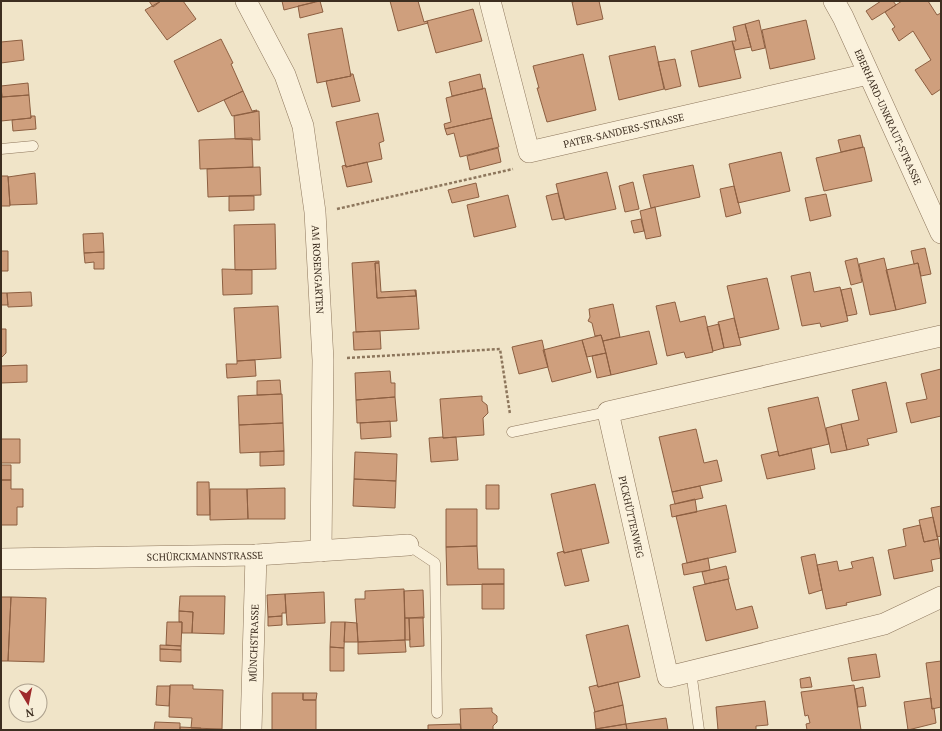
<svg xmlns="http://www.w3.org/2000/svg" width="942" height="731" font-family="'PT Serif',serif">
	<rect width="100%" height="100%" fill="#f0e4c8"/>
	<path fill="#cf9f7d" stroke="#8d5f41" d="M149,1H161L153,7Z
		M161,1H183L196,19L167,40L145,10Z
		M282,1H314L315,2L284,10Z
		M320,1L323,12L300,18L298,6Z
		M390,1H418L424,22L427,21L428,23L398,31Z
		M577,1H599L603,19L577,25L572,2Z
		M881,1H893L896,5L872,20L866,11Z
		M902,1H928L937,15L941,13V89L932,95L915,70L931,60L913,31L899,41L892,29L895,27L885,12Z
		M473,9L482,41L436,53L427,21Z
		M759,20L765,48L752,51L745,24Z
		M806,20L815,59L770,69L762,30Z
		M745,24L751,47L735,50L732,41H736L733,27Z
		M342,28L351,76L317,83L308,34Z
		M221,39L233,63L231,64L243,91L198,112L174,61Z
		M22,40L24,60L1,63V42Z
		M732,41L741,78L699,87L691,51Z
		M655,46L664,89L619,100L609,56Z
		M583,54L596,110L547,122L537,88H539L533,66Z
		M675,59L681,86L665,90L658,62Z
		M350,74H353L360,101L332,107L326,81L351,76Z
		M480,74L483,89L452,96L449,82Z
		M28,83L29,95L2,97L1,86Z
		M485,88L492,118L445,129L444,124L451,122L446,98Z
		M1,89L2,97L29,95L31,118L1,121Z
		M243,91L252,111L257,110V111L232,116L224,100Z
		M259,111L260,140L235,139L234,116Z
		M378,113L384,141L379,143L382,159L346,167L336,122Z
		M31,116H35L36,129L13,131L12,120L31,118Z
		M492,118L499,147L460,157L454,133L447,135L445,129Z
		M860,135L863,147L841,152L838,140Z
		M252,138L253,167L200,169L199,140Z
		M864,147L872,181L824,191L816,158Z
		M498,148L501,162L470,170L467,156Z
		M781,152L790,191L738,203L729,164Z
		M367,162L372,182L347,187L342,166L346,165V167Z
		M693,165L700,197L651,208L643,175Z
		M260,167L261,195L208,197L207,169Z
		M607,172L616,209L565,220L556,184Z
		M35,173L37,204L10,205L8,177Z
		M1,176H8L10,206H1Z
		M633,182L639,209L625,212L619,186Z
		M476,183L479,197L452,203L448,190Z
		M734,186L741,213L726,217L720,189Z
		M558,193L564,218L552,220L546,196Z
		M826,194L831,216L810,221L805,198Z
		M508,195L516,227L474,237L467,205Z
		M229,196H254V210L229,211Z
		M655,207L661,236L646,239L640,211Z
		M641,219L644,231L634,233L631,221Z
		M275,224L276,269L235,270L234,225Z
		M103,233L104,252L84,253L83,234Z
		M925,248L931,274L921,276L918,263L914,264L911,251Z
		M1,251H8V271H1Z
		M104,252V269H94V262L85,263L84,253Z
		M857,258L862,282L851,285L845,261Z
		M884,258L896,310L870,315L859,264Z
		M379,261V263H375L377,298L416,296L415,290H416L419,329L356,332L352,263Z
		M375,263H379L381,292L415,290L416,296L377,298Z
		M918,263L926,303L896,310L886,270Z
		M222,269L252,270V294L223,295Z
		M810,272L814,292L840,287L848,321L821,327L820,323L802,326L791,276Z
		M767,278L779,329L739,338L727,286Z
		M851,288L857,314L847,316L841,290Z
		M31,292L32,306L8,307L7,293Z
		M1,293H7L8,305H1Z
		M675,302L680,322L705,316L713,352L686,358L684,352L667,356L656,306Z
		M613,304L620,337L603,341L601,335L595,336L592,323L588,321L590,317L589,309Z
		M278,306L281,358L237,361L234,308Z
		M734,318L741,345L724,348L718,322Z
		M719,324L724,348L713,351L707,327Z
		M1,329H6V353L1,358Z
		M380,331L381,349L354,350L353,332Z
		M649,331L657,364L611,375L603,341Z
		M601,335L606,353L587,357L582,340Z
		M542,340L548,367L519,374L512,347Z
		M582,340L591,372L552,382L543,350Z
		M606,353L611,375L597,378L592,356Z
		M255,360L256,376L227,378L226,364H237V361Z
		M27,365V382L1,383V366Z
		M941,369V416L911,423L906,403L927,399L921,374Z
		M390,371L391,383H395V397L356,400L355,373Z
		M280,380L281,394L257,395V381Z
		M886,382L897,432L867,439L869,445L847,450L841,424L859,420L852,390Z
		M282,394L283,423L239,425L238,396Z
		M482,396V401L487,405L488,413L483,418L484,435L443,438L440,399Z
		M395,397L397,421L357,423L356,400Z
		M818,397L829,444L779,456L768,408Z
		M390,421L391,437L361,439L360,423Z
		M283,423L284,451L240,453L239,425Z
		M841,424L847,450L831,453L826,428Z
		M696,429L704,463L717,460L722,481L672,492L659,437Z
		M443,437V438L456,437L458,460L431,462L429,438Z
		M1,439H20V463H1Z
		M811,448L815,469L767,479L761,455L778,451L779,456Z
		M284,451V465L260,466V452Z
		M355,452L397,454L396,481L354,479Z
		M1,465H11V480H1Z
		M354,479L396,481L395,508L353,506Z
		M1,480H11V489H23V507H17V525H1Z
		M197,482H209L210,515H197Z
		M595,484L609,543L564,553L551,494Z
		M486,485H499V509H486Z
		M700,486L703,498L675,504L672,492Z
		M285,488V519H248L247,489Z
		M210,489H247L248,519L210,520Z
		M695,499L697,512L672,517L670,505Z
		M726,505L736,552L687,563L676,516Z
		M941,506V536L937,537L931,508Z
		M446,509H477V546L446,547Z
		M933,517L938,539L924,542L919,520Z
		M920,525L924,542L938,539L941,558L931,560L933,571L894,579L888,550L906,546L903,529Z
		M477,546L478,569H504V584L447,585L446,547Z
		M581,549L589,581L565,586L557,553L564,551V553Z
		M815,554L822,590L809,594L801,557Z
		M873,557L881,595L846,603L847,605L826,609L817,565L837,561L839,571L853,568L851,562Z
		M708,558L710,570L684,575L682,564Z
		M726,566L729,579L705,584L702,572Z
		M728,579L736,610L752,606L758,628L706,641L693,587Z
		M482,584H504V609H482Z
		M404,589L405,640L358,642L355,599H365V591Z
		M423,590L424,618H405L404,591Z
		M324,592L325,623L287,625L285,594Z
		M285,594L286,613H282V616L268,617L267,595Z
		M180,596H225L224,634L192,633L193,612L179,611Z
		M1,597H11L8,661H1Z
		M11,597L46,598L44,662L8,661Z
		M179,611L193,612L192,633H182V622H179Z
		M282,616V625L268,626V617Z
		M423,617L424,646L410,647L409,618Z
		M405,618H409L410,640H405Z
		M167,622H182L181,646L166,645Z
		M331,622H345L344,648L330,647Z
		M345,622L357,623L358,642H344Z
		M628,625L640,677L598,687L586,635Z
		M405,640L406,652L358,654V642Z
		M160,645L181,646V650L160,649Z
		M330,647L344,648V671H330Z
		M160,649L181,650V662L160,661Z
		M876,654L880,677L852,681L848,658Z
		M941,661V707L932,709L926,663Z
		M810,677L812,687L801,688L800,679Z
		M618,682L623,705L595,712L589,687L597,685L598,687Z
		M170,685H193V689L223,690L222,729L191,728L192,718L169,717Z
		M854,685L861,730H807L806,724L810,723L808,715L805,716L801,692Z
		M157,686H170L169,706L156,705Z
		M863,687L866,706L858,707L855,689Z
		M272,693H303V700H316V730H272Z
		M303,693H317L316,700H303Z
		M931,698L932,709L934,708L936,723L908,730L904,702Z
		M765,701L768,725L756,726V730H718L716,707Z
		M623,705L626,724L596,729L594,712Z
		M492,708V712L497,716V722L493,726V730H461L460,709Z
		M666,718L668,730H627L626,724Z
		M155,722L180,723V730H154Z
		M460,724L461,730H428V725Z
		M626,724L627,730H595V729Z
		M180,727L201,728V730H180Z"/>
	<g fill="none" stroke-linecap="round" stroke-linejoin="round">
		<g stroke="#8d765c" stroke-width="11">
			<path id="lane" d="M1,149L33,146
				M512,432L608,412
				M408,545L435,563L437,713
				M691,671L699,730"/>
		</g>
		<g stroke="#8d765c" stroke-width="22">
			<g id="street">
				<path id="s1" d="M246,1L285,75L303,126L315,212L323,360L321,551"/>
				<path id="s2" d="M490,1L529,152L868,74"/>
				<path id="s3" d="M834,1L843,17L941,233"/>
				<path id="s4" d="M941,336L608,412L668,677L884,624L941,597"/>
				<path id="s5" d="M1,559L256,555L408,545"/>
				<path id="s6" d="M251,730L256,555"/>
			</g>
		</g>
		<path stroke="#8d765c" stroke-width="2.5" stroke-dasharray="3 2" stroke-linecap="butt" d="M337,209L513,169
			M347,358L500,349L510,414"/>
		<use href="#lane" stroke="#faf1dc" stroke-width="10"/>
		<use href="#street" stroke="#faf1dc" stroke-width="21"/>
	</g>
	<g text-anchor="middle" stroke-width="3" stroke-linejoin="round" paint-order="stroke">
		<g font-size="10" fill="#3d2e20" stroke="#f7eed8">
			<text dy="4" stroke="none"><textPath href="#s3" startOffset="128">EBERHARD-UNKRAUT-STRASSE</textPath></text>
			<text dy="4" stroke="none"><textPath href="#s2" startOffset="253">PATER-SANDERS-STRASSE</textPath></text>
			<text dy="4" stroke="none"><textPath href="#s1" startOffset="282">AM ROSENGARTEN</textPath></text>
			<text dy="4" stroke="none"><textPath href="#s4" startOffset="449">PICKHÜTTENWEG</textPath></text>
			<text dy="4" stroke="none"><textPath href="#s5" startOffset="204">SCHÜRCKMANNSTRASSE</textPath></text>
			<text dy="4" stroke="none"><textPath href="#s6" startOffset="87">MÜNCHSTRASSE</textPath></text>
		</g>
	</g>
	<rect width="942" height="731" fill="none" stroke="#3d2e20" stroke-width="4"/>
	<g transform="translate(28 703) rotate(170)"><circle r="19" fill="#f7eed8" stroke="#ada18e"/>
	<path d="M0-3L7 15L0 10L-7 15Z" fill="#9e2a2b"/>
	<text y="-6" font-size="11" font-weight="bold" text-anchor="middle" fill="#3d2e20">N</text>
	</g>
</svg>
